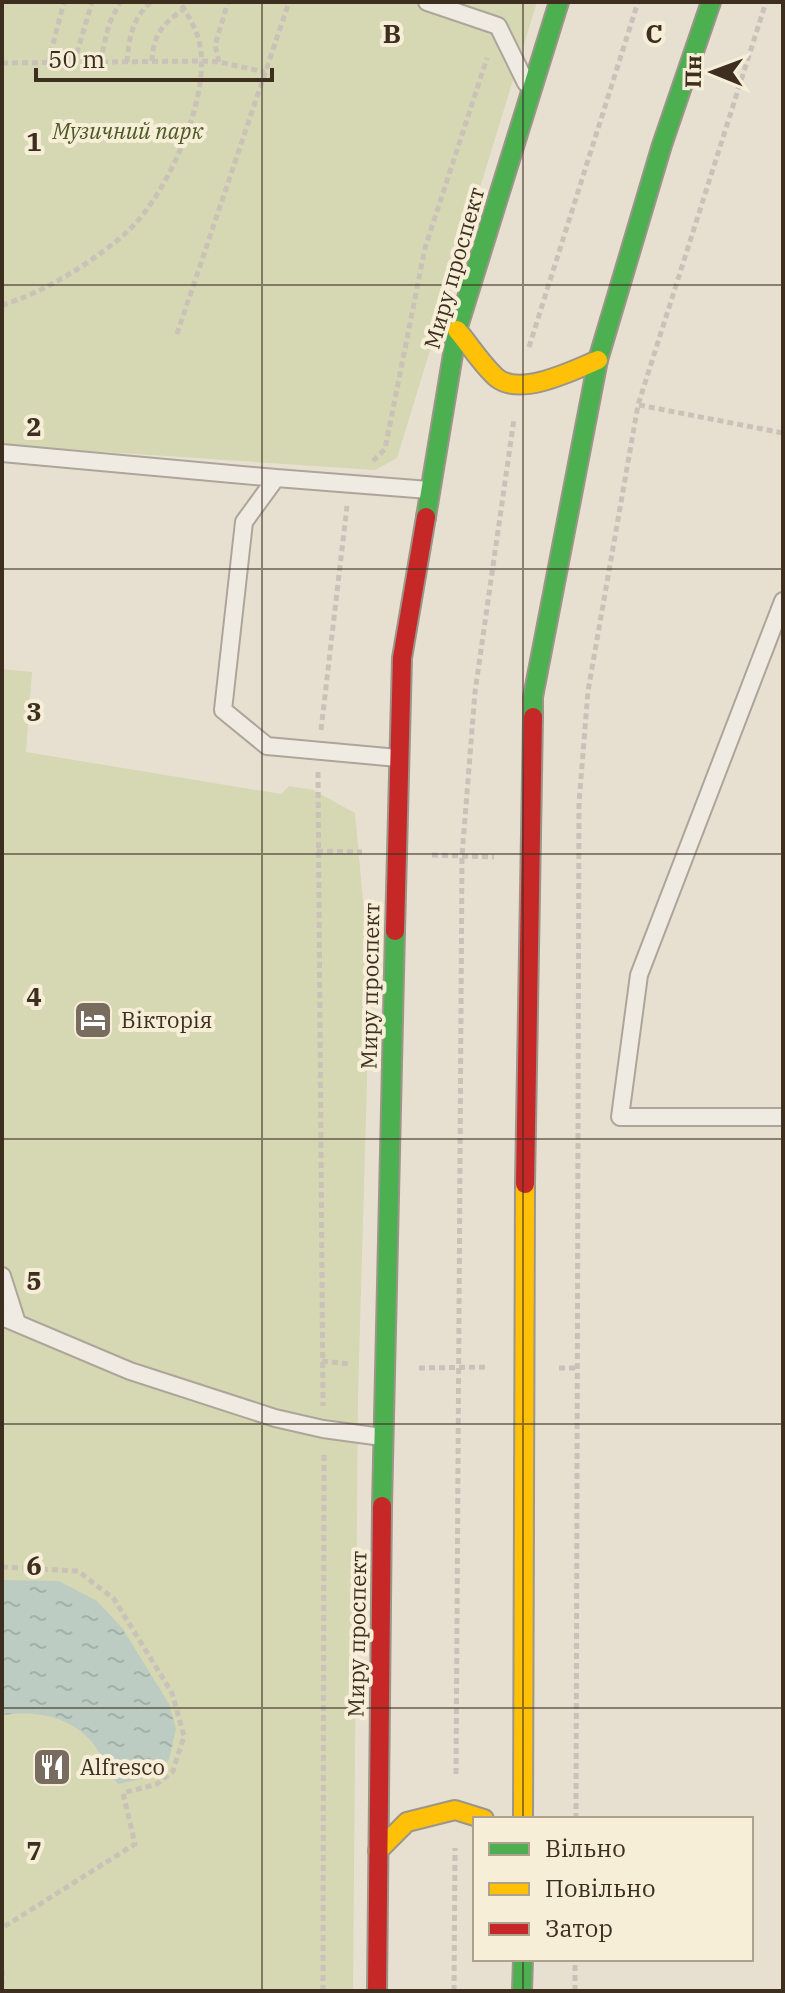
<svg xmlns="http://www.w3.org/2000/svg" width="785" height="1993" font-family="'IBM Plex Serif',serif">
	<defs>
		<pattern id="water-ripples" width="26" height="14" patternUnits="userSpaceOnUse" patternTransform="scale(2)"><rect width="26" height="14" fill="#bcccc2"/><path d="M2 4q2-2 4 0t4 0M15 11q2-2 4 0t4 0" fill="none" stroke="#a2b0a6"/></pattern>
	</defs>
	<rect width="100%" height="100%" fill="#e7e0d1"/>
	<path fill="#d6d7b3" d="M2,2H537L397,458L375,470L2,445Z
		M2,669L32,672L26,752L281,794L289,786L313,790L355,813L370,977L358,1396L353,1991H2Z"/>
	<path fill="url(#water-ripples)" d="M2,1580L59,1581L97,1601L123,1629L169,1704L176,1729L169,1759L158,1775L118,1784C108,1772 103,1758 95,1746C73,1716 36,1710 2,1715Z"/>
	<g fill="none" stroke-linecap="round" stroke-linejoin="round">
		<g stroke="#ada599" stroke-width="20">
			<path id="lane" d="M427,2L498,26L526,83
				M2,453L276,478
				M783,601L639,975L620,1117H783
				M398,758L267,746L223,710L244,522L276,478L429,490
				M2,1276L17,1323
				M2,1317L130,1371L275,1418L323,1429L382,1437"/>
		</g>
		<g stroke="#9c958a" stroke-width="22">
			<path id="fast" d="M426,517L457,330L559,2
				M533,717V697L598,360L662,145L711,2
				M382,1506L395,931
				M522,1991L523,1959"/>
		</g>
		<g stroke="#9c958a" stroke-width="22">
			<path id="slow" d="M457,330C470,345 482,365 497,378C521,397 574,370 598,360
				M523,1819L525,1184
				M378,1851L407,1822L455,1810L484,1819"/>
		</g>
		<g stroke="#9c958a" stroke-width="22">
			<path id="jam" d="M395,931L402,658L426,517
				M525,1184L533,717
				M377,1991L382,1506"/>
		</g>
		<path stroke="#c8c2b9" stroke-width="5" stroke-dasharray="6 4" stroke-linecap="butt" d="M152,61C153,35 163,23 184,9
			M100,62L109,24L120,2
			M127,62C129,39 132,18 151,2
			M219,62L215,45L228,2
			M2,63L201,61L219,62L265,72
			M48,63L64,2
			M74,63L92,2
			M2,305C44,293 96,260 128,231C167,195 213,94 199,41C196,28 187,14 180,2
			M177,334L289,2
			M529,347L638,2
			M639,405L783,433
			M373,461L385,449L425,248L487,58
			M321,730L347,506
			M318,772L323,1406
			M317,851L362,852
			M432,855L494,857
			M322,1361L349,1364
			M419,1368L489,1367
			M559,1368H578
			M2,1567L78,1571L114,1599L172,1693L184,1736L173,1771L157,1784L123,1793L135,1844L2,1928
			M456,1774L462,856L475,692L514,419
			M576,1819L579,803L588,691L638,405L766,2
			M2,1970V1984
			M323,1991L324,1452
			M454,1991L455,1848
			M575,1991V1959"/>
		<use href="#lane" stroke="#efebe3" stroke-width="16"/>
		<use href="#fast" stroke="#4caf50" stroke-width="18"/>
		<use href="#slow" stroke="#ffc107" stroke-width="18"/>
		<use href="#jam" stroke="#c62828" stroke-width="18"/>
	</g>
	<path fill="none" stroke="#3d2e20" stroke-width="2" stroke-opacity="0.55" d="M262,2V1991M523,2V1819M2,285H783M2,569H783M2,854H783M2,1139H783M2,1424H783M2,1708H783M523,1959V1991"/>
	<defs>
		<g id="hotel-square" transform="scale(2)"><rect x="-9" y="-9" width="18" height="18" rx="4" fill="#786c5e" stroke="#f7eed8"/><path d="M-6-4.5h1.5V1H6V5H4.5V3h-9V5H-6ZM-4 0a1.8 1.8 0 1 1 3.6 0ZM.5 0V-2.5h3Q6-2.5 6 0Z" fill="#fff"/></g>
		<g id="restaurant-square" transform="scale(2)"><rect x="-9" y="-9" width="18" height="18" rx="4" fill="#786c5e" stroke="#f7eed8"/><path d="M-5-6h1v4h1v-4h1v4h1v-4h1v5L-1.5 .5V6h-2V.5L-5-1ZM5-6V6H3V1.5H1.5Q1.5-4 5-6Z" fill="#fff"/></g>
	</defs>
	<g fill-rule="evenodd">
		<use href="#hotel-square" x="93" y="1020"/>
		<use href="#restaurant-square" x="52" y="1767"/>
	</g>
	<g text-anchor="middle" stroke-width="8" stroke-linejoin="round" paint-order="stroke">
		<g font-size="22" font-style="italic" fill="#4d5a26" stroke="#f7eed8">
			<text x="128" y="139">Музичний парк</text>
		</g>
		<g font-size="22" fill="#3d2e20" stroke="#f7eed8">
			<text transform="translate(454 268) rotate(-74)" y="8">Миру проспект</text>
			<text transform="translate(370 986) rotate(-89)" y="8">Миру проспект</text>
			<text transform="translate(357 1634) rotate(-89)" y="8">Миру проспект</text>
		</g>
		<g font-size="22" fill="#3d2e20" stroke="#f7eed8" text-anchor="start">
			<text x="121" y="1028">Вікторія</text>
			<text x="80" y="1775">Alfresco</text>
		</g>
	</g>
	<g font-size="26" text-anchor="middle" font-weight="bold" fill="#3d2e20" stroke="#f7eed8" stroke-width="8" stroke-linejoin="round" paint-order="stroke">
		<text x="392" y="43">B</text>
		<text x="654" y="43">C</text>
		<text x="34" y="151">1</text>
		<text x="34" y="436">2</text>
		<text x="34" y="721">3</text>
		<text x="34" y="1006">4</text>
		<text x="34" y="1290">5</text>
		<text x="34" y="1575">6</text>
		<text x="34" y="1860">7</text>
	</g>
	<rect width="785" height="1993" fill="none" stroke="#3d2e20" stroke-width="8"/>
	<rect x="473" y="1817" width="280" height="144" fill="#f7eed8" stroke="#ada18e" stroke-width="2"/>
	<rect x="489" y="1843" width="40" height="12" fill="#4caf50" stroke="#ada18e" stroke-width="2"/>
	<text x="545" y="1857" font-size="24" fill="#3d2e20">Вільно</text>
	<rect x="489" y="1883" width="40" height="12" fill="#ffc107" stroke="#ada18e" stroke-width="2"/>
	<text x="545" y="1897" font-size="24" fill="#3d2e20">Повільно</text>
	<rect x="489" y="1923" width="40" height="12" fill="#c62828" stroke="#ada18e" stroke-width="2"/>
	<text x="545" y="1937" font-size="24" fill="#3d2e20">Затор</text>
	<g transform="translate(713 72) rotate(271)" stroke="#f7eed8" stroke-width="6" paint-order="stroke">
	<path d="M0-6L14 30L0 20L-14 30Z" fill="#3d2e20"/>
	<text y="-12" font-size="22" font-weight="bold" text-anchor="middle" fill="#3d2e20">Пн</text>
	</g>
	<path d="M36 68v12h236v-12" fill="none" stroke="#3d2e20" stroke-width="4"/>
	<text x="48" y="68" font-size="24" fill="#3d2e20" stroke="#f7eed8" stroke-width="6" paint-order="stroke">50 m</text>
</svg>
